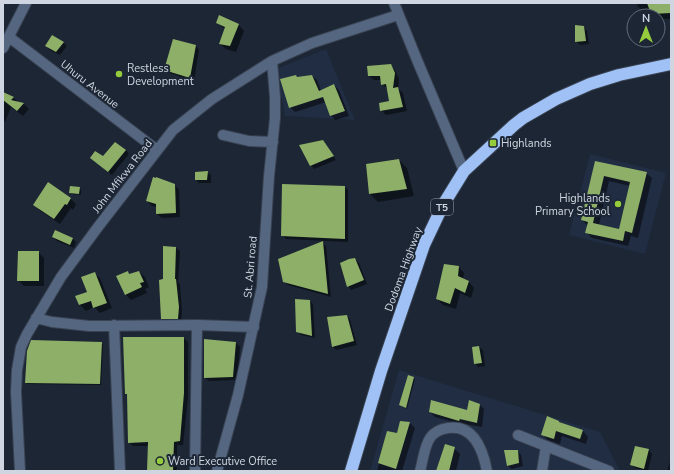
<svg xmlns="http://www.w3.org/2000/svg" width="674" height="474" font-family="'Nunito Sans',sans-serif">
	<rect width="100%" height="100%" fill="#1c2635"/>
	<path fill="#202d42" d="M326,49L355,120L285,116L276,69Z
		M590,154L666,173L645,254L569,235Z
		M399,370L600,432L620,471H370Z"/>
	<path fill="#0007" fill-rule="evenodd" d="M638,3H666L671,4V19H658V16H654L651,13L643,11L637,6Z
		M220,16L239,25L244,31L236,52L226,49L220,44L225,29L217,23Z
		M584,27L587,31L589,44L580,45L576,41Z
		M64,43L67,46L60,55L50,50L46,46Z
		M196,46L199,50L194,81L169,73L165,69Z
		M390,65L395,70L399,79L398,89L403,93L407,111L386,115L381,110L390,102L388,89L382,84L381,80H374L369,76Z
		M296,76L298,78L312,76L317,80L321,91L334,85L339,90L349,116L335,120L331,115L326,102L295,112L290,107Z
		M3,93L14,98L18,102L24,104L29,109L23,116L11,107L5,122L3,120Z
		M326,145L336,160L314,169L311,165Z
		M126,150L129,154L112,175L91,158H103Z
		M399,160L407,168L414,196L378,202L370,194L367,165Z
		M596,162L646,173L652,178L638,238L631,236L628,246L592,238L586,232L588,226L582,220ZM609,181L630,186L619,230L599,225Z
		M207,172L211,175V183H199L196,180Z
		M48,183L71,199L76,204L73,210L71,208L60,224L39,210L34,204Z
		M175,185L179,190L180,217L162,218L157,214V207L152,206L147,201Z
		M345,187L348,190V242L286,239L282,235Z
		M80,188L81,190V195L72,194L70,193Z
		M53,237L72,238L76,242L74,248L57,241Z
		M322,242L326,246L331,297L288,285L284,282Z
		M164,247L176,248L180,251L178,282L180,284L182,311L181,322H166L162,318Z
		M38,252L44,258V286H24L18,280Z
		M355,259L359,263L367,284L351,290L348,286Z
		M459,267L464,273L463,280L469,282L474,288L471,298L460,293L456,309L443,305L437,299Z
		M127,272L130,275L139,272L145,277L149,287L145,289L147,293L131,300L126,295Z
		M94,273L100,278L112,308L100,313L94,307L86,311L80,305L77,296L88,292Z
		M310,301L313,304L315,338L301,335L297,331Z
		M347,316L350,320L357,345L336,350L333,347Z
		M124,338H184L188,342V397L183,445H177V471H148L149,446H133L129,442L128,396L126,393Z
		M205,340L236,343L240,347L237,380L209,381L205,378Z
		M101,343L103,345L101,385L28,384L26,383Z
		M479,347L483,350L485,366L478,367L475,363Z
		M413,378L415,379L407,409L402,406Z
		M479,404L484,409L482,427L465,424L464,425L435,417L430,412L468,411Z
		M409,422L415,428L402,471L391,470V471H377L388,432L398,434Z
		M559,422L561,424L583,431L588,437L586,444L562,436L560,444L548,440L542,434Z
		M636,447L649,450L652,454L648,471L635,468L631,465Z
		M454,448L460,454L456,471H437Z
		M518,451L521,455L523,466L512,469L508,466Z
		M671,459V471H667Z"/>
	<path fill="#8eaf67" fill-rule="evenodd" d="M647,3H671V13L651,14Z
		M219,15L239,24L230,46L219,44L225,27L216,23Z
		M575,25L584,26L586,41L575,42Z
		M52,35L64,42L56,52L45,46Z
		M173,39L196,45L190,78L164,70Z
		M391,64L395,73L393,88L398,87L403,107L380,111L379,103L389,101L386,84L381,85L380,76H368L367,66Z
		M296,75L297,77L312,75L319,91L334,84L345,111L330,116L323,97L289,108L280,79Z
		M3,92L14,97L11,100L24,103L17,111L3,100Z
		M323,140L334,156L310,166L299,145Z
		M115,142L126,150L108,172L90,158L95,151L103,156Z
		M399,159L407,189L369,194L366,164Z
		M595,161L647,172L632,233L625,231L623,241L585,233L588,222L581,220ZM604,176L630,182L619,229L593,223Z
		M208,171L207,180H195V172Z
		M153,177L156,178V177L175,184L176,213L156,214V204L146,201Z
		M48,182L71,198L67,205L65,204L54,219L33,205Z
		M282,184L345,186V239L281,236Z
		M70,186L80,187L79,194L69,193Z
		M55,230L73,238L70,245L52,237Z
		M323,241L328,294L283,282L278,259Z
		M163,246L176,247L175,279H176L179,307L178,319H161L159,280L163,279Z
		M18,251H39V281H17Z
		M355,258L364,280L347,287L340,263L349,259Z
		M444,264L459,266L458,276L469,281L465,293L455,288L450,304L436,299Z
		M128,271L129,274L139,271L144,282L140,283L142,287L125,295L116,276Z
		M95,272L107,303L93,308L91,301L79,305L75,296L87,292L81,277Z
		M295,299L310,300L312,336L296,332Z
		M347,315L354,341L332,347L327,317Z
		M123,337H184V393L180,441L174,442L173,471H147L148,442L128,443L127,394H125Z
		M204,339L236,342L233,377L204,378Z
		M31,340L102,342L100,384L25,383L27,351Z
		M479,346L482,363L474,364L472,347Z
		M408,375L414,377L406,408L399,405Z
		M431,400L467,410L469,400L480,404L477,423L460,419L459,421L429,412Z
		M547,416L559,421V422L583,430L580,439L556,431L554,439L541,435Z
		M400,421L410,422L396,469L378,463L387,431L397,433Z
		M445,444L455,447L449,471H436Z
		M635,446L649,449L644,469L630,465Z
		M504,450H518L519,463L507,466Z"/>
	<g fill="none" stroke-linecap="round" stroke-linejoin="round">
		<g stroke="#394251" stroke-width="12">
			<path id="minor" d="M394,3L417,60L464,171
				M9,37L157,150
				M3,48L26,3
				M223,135L249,141L273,142
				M36,318L52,322L89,326L197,325L254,327
				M114,325L120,471
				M518,435L609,471
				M20,471L16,392L17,370L21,347L27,334L61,277L98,227L173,130L212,99L272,61L312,43L398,15
				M195,471L197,325
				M217,471L238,395L262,287L269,176L275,118V97L272,61
				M420,471C423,461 424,447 430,438C434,432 441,429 448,428C474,424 483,450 487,471
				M542,471L546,446"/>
		</g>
		<g stroke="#394251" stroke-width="14">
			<path id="highway" d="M351,471L381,371L424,245L443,205L464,171L514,125L523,118L556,99L590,84L619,75L671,64"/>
		</g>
		<use href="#minor" stroke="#556681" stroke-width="10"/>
		<use href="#highway" stroke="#9fc1f5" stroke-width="12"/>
	</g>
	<g fill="#94cc3c" stroke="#1c2635" stroke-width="1.5">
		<circle cx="119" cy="74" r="4"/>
		<rect x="489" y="139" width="8" height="8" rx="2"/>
		<circle cx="618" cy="204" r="4"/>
		<circle cx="160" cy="461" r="4"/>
	</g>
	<g text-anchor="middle" stroke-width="4" stroke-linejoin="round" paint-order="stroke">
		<rect fill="#1c2635" stroke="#99a1ad" stroke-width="1" x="431" y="199" width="22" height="16" rx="3"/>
		<g font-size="10" font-weight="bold" fill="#cfd6e1">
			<text x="442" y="211">T5</text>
		</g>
		<g font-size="11" fill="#cfd6e1" stroke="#1c2635" text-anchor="start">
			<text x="127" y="72">Restless<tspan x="127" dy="13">Development</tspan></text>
			<text x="501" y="147">Highlands</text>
			<text x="610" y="202" text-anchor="end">Highlands<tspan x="610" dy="13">Primary School</tspan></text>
			<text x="168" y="465">Ward Executive Office</text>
		</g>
		<g font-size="11" fill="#cfd6e1" stroke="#1c2635">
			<text transform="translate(90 84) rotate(38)" y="4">Uhuru Avenue</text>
			<text transform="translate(122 176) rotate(-52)" y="4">John Mfikwa Road</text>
			<text transform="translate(250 267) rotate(-85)" y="4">St. Abri road</text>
			<text transform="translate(403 269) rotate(-70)" y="4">Dodoma Highway</text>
		</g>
	</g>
	<rect width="674" height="474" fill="none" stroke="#cfd6e1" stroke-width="8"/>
	<g transform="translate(646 28)"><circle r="19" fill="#1c2635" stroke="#646c7a"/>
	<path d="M0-3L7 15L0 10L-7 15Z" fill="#94cc3c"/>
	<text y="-6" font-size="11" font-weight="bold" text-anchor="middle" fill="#cfd6e1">N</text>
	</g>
</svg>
